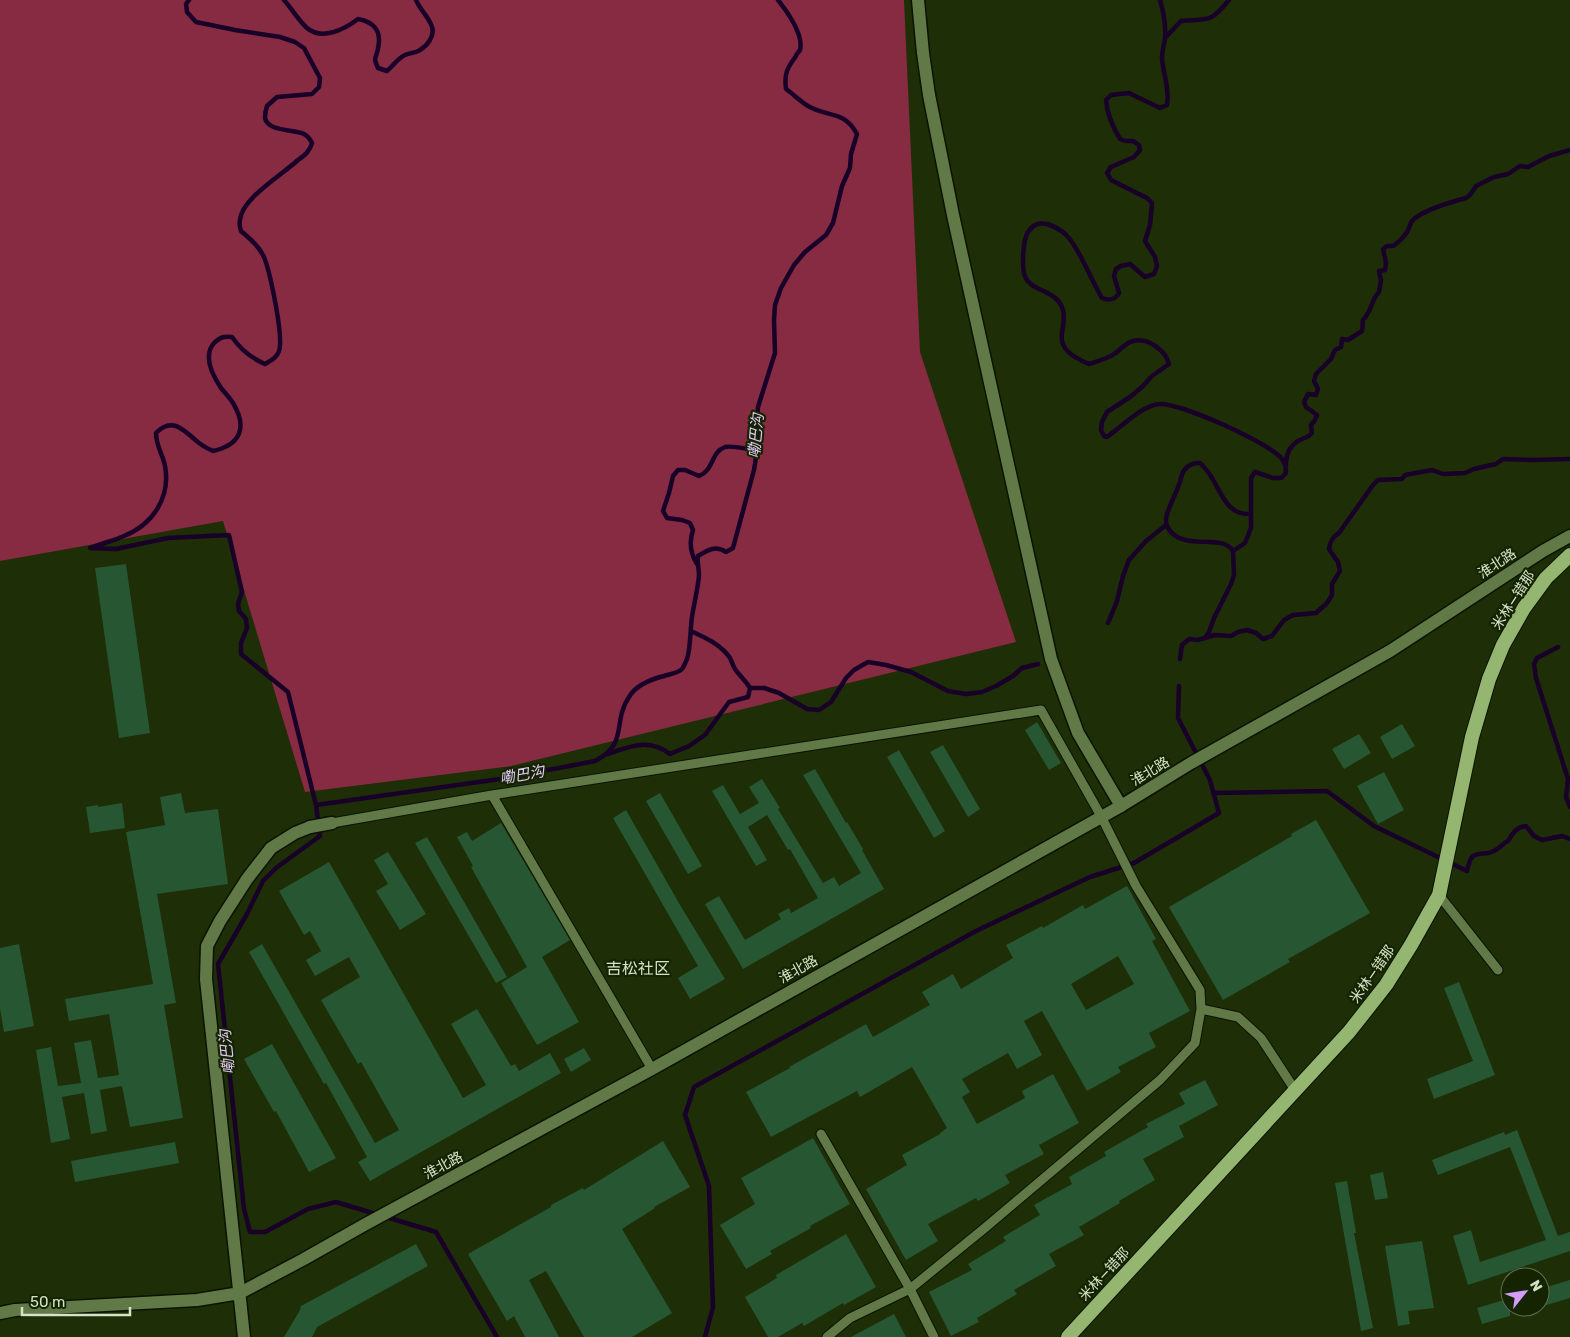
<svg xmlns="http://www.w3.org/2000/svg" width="1570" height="1337" font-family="Rubik,'Noto Sans SC',sans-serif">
	<rect width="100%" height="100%" fill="#1e2e07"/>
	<path fill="#862b41" d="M0,0H904L920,352L1016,642L511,766L305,792L223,521L0,561Z"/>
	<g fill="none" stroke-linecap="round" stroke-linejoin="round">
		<path stroke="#180028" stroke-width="4.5" d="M284,0C292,9 298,20 307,28C322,41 345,29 358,19C374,22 382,31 378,48C378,52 375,57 375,60C376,63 377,66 378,68L387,71C393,66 398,58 405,55C409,53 416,53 420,50C427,46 435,36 432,27C429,17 420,10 416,0
			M1160,0C1164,13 1166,25 1165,39C1164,45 1162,51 1162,58C1163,74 1170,88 1167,105L1160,108L1129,93L1111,95L1106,100C1107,115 1112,126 1120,139L1125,141H1133L1139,145L1140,150L1134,157L1111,167L1107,173L1111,180L1147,198L1152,203L1150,225L1145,241L1155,257L1157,266L1154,274L1145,277L1130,264L1121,266L1116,269L1114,276L1119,293C1115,300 1110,301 1102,298C1092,282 1077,243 1064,233C1059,229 1053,226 1047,224C1038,222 1033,225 1028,232C1023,240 1022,264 1024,273C1028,293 1057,288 1063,310C1065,318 1063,325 1062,333C1059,350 1075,358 1089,364C1097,361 1107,359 1114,354C1121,350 1125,343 1133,341C1148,337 1166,351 1169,364L1152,376L1142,387L1130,397L1107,412L1102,422L1101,430L1104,436L1107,437C1120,428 1143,405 1159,404C1179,402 1270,443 1282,459C1285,463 1286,468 1286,473L1281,478H1273L1255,472L1251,478V528L1245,543L1233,551L1234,575L1231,584L1214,618L1209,632L1205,638L1198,640L1189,639L1182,645L1180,659
			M1165,38L1181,21C1210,18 1209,24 1229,0
			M1286,465C1286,453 1290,444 1302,439C1307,437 1309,437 1312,433L1311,425L1315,420L1317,415L1306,407L1304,402L1308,394L1316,395L1318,389L1314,381L1316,374L1331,359L1335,350L1341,347L1342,339L1348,340L1362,331L1363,320C1372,311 1371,300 1379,292L1381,280L1379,271L1385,270L1386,263L1383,249L1387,246H1393C1399,242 1403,238 1407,232C1409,229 1410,224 1412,221C1422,210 1451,202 1466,198L1470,195L1476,186L1494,177L1508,174L1520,166L1528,167L1549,156L1570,150
			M90,548L116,549L168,538L229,535L242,592L238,604L239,611L246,619L247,628L241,643V654L288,692L316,805L320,836L276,868L263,881L247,914L218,964L244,1209L250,1232H265L308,1209L336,1202L379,1215
			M91,548C102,543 113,541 124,536C152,525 171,498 165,466C163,455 156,446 156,433C173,415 185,432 199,443C203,446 208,449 213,451C240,445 248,428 233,403C230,398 225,393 221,388C213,376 202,355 215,342C221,337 224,336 232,337C241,350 251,358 265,364C270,361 277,358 279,351C284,337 270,272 264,257C259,246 250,239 241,231C240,228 239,224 240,220C242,198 282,175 298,160C305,155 310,151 312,143C310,139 308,136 304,134C294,129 268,132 265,118C265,114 266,109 267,106L277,97L312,94L319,87L320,78L304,48L295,42L280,37L235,30L196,22L187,12L186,4L189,0
			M1233,551C1221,533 1187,551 1170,531C1168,528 1166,525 1166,521C1165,511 1179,490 1181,478C1183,468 1191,462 1200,463C1203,466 1206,469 1208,472C1221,489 1225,516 1251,514
			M697,564C690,553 689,542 693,530L690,523L682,520L667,518L663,511L669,493L673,476L678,470H685L699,476C714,470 711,452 725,447C734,445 748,450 757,450
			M1108,623L1117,601L1123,576L1129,560L1146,541L1166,525
			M1205,638L1215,635L1231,636L1238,632L1247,630L1256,633L1263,639L1272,636L1284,620L1293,615L1316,613L1327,603L1332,595V584L1340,571L1338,562L1329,549C1330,542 1332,537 1339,533L1373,485L1378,480L1402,479L1405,475L1432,470L1443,474L1465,473L1474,469L1496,464L1503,459L1533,460L1570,459
			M1558,647L1537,658L1534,664L1536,678L1568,779L1566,797L1570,807
			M750,688H764L779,693L807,709L819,710L831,702L846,678L854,670L868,662L886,665L911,672L948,691L966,694L982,692L996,686L1013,676L1022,668L1038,664
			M608,754C630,746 649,738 670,754L689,746L705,735L729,702L748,697L750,688C746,681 739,675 735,669C733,666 732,662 730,658C721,644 705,638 691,631
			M1213,793L1327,791L1374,826L1467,871C1472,846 1479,858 1494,851C1500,848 1503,843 1508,841C1513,833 1516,827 1526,826L1534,836L1542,840L1562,836L1570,839
			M316,805L507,778L595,761C629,744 612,722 629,697C636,685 652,679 664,676C670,674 678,673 682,669C684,667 686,661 687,659C691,646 690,630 692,617C694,603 698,589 699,575C699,569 697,563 698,556C708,550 715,545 726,552L733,548L754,470L759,438L757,420L758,407L775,353L774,320L775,305L781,288L794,265L805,252L826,235L833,223L842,186L850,168L851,154L857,134C844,110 829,118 808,106C800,101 793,94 786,89C784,74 787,68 796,56C796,55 800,50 800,50C804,35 787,11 778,0
			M386,1217L436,1232L497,1337
			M705,1337L713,1307L709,1186L685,1115L694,1087L976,931L1090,877L1134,863L1219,813L1210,780L1178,718L1179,686"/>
	</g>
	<path fill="#275632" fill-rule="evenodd" d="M126,564L150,733L119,738L95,568Z
		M1037,722L1061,763L1049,770L1025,730Z
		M1402,724L1415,746L1392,759L1380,737Z
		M1359,734L1371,753L1344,769L1332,749Z
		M943,745L980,809L968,817L930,752Z
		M899,750L945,831L934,838L887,757Z
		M815,769L846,823L847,822L863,849L862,850L884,889L743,969L705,904L719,896L745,940L781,919L778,914L789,908L791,913L818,898L790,849L788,850L767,815L748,827L767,860L756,866L712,791L723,785L740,814L759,803L749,787L762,779L780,808L778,809L823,883L834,877L839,886L861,873L803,775Z
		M1384,772L1404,810L1378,824L1357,786Z
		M181,793L185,813L218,809L228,884L157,894L176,1003L164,1005L183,1118L130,1127L122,1086L100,1090L107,1131L91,1134L84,1093L62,1097L70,1139L51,1143L36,1050L51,1047L58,1086L81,1083L74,1043L91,1040L98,1078L119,1075L109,1014L69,1021L65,999L153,984L126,832L165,825L160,797Z
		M660,793L702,866L688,874L646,801Z
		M122,803L125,828L90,833L86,807L98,805V807Z
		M626,810L680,905L725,979L690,999L678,978L698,966L613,818Z
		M1316,820L1370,913L1288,959L1290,962L1223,1000L1169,907L1292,836L1291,834Z
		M501,823L570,940L542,957L579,1022L537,1045L501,983L527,967L471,867L473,866L457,837L467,832L472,841Z
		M427,837L507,977L496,983L415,843Z
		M388,852L426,914L400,930L376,891L388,884L374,860Z
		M329,862L463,1098L486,1085L451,1024L477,1009L511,1066L515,1064L519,1071L550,1053L561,1073L370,1181L358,1162L367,1157L326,1083L324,1084L249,952L262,944L375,1143L399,1130L361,1062L358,1064L321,1000L360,977L349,957L315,976L306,960L321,951L310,931L304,935L279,891Z
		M1127,886L1156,939L1152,941L1190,1011L1149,1033L1156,1047L1118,1067L1121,1072L1087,1091L1042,1011L1024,1021L1042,1055L1017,1069L1008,1053L962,1079L970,1092L962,1097L977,1124L1025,1098L1022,1091L1053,1074L1079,1123L1039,1145L1044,1154L1005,1175L1010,1183L978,1201L976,1198L928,1224L938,1241L906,1260L866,1189L907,1165L902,1155L940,1134V1133L947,1128L912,1067L860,1097L857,1091L771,1137L746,1092L790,1068L789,1067L866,1024L873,1037L930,1005L922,992L953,974L961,989L1013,958L1006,945L1042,926L1043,928L1083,905L1085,909ZM1118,956L1134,984L1086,1010L1071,984Z
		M19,944L34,1026L4,1032L0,1009V948Z
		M1459,982L1495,1075L1434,1099L1427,1079L1473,1061L1444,988Z
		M272,1044L336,1158L309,1172L276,1111L274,1112L244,1059Z
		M584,1048L591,1060L571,1072L564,1059Z
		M1205,1080L1218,1105L1179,1126L1184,1137L1143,1159L1155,1180L1119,1201L1120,1203L1079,1227L1084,1235L1049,1254L1056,1266L1014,1290L1017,1294L977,1318L979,1322L951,1336L929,1292L972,1270L968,1264L1006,1241L1003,1237L1040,1215L1034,1205L1072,1184L1069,1177L1106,1156L1104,1152L1148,1127L1146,1124L1185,1104L1179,1093Z
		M1517,1130L1558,1236L1570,1232V1251L1468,1285L1453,1236L1471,1230L1480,1262L1546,1240L1510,1147L1438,1175L1432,1160L1504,1132L1505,1135Z
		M813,1138L850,1204L810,1226L811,1228L770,1251L772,1254L746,1269L720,1225L755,1204L741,1178Z
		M663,1141L690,1187L654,1207L655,1208L622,1229L672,1313L632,1337H584L546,1271L529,1280L559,1337H525L514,1316L507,1321L468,1254L551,1207V1205L583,1188L584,1190Z
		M175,1142L179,1163L75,1182L71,1161Z
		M1383,1172L1388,1198L1375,1200L1370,1175Z
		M1347,1181L1356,1233H1354L1373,1328L1361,1331L1335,1183Z
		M846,1234L876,1287L844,1305L843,1303L804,1326L802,1323L778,1337H768L745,1297L777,1278L776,1275Z
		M1422,1241L1434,1308L1408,1311L1410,1324L1398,1326L1385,1246Z
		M416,1244L428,1266L317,1327L312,1337H284L300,1310L301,1306Z
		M1570,1280V1298L1540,1307V1289Z
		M1510,1298V1316L1482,1324L1477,1308Z
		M894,1314L906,1337H851Z"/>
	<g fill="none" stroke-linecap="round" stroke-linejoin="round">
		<g stroke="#0a1400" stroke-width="11">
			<path id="service" d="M492,795L652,1069
				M332,823L492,795L1041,710L1101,816L1136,886L1200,990L1201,1009L1195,1043L1160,1080L986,1227L910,1289L850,1318L827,1337
				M1439,895L1498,970
				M1201,1009L1238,1017L1261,1038L1295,1090
				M821,1134L910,1289L934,1337"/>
		</g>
		<g stroke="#0a1400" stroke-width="15">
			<path id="minor" d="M918,0L923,53L929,95L953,215L1051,659L1078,733L1121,806
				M310,827L332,823"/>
		</g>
		<g stroke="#0a1400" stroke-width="15">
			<path id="tertiary" d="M0,1313L15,1310L197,1300L240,1293L304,1259L364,1225L652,1069L1121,806L1191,763L1390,651L1543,551L1570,536
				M244,1337L206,979L207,946L220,921L247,879L271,848L295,833L310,827"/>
		</g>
		<g stroke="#0a1400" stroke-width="16">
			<path id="trunk" d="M1068,1337L1349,1032L1386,985L1411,945L1439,895L1472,737L1489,679L1503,645L1524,608L1546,578L1570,555"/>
		</g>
		<use href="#service" stroke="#617946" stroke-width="9"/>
		<use href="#minor" stroke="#617946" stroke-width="12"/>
		<use href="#tertiary" stroke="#617946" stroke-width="12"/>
		<use href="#trunk" stroke="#94b670" stroke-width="14"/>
	</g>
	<g text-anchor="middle" stroke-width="4.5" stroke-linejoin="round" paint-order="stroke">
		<g font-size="14" fill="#d4e2c7" stroke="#142400">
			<text transform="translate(1497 563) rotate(-33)" y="5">淮北路</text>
			<text transform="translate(1513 600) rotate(-57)" y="5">米林—错那</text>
			<text transform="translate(1150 771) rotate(-31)" y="5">淮北路</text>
			<text transform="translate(798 969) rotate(-29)" y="5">淮北路</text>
			<text transform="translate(1372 974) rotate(-55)" y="5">米林—错那</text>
			<text transform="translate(443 1165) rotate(-28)" y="5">淮北路</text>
			<text transform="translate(1104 1274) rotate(-47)" y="5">米林—错那</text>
		</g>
		<g font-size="15" font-style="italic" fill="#e3caf8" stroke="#142400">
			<text transform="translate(756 436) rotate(-85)" y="5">嘞巴沟</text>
			<text transform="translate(522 775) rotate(-10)" y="5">嘞巴沟</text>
			<text transform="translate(227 1052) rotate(-96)" y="5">嘞巴沟</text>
		</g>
		<g font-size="16" fill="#d4e2c7" stroke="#142400">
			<text x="638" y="974">吉松社区</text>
		</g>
	</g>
	<g transform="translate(1525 1292) rotate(60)"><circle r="24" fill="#142400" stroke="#617050"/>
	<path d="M0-4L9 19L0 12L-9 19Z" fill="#d39cfd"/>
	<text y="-8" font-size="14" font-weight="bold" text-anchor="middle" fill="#d4e2c7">N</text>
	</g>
	<path d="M22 1307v8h108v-8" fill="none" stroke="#d4e2c7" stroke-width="2.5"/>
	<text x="30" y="1307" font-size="15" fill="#d4e2c7" stroke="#142400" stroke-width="4" paint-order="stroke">50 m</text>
</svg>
